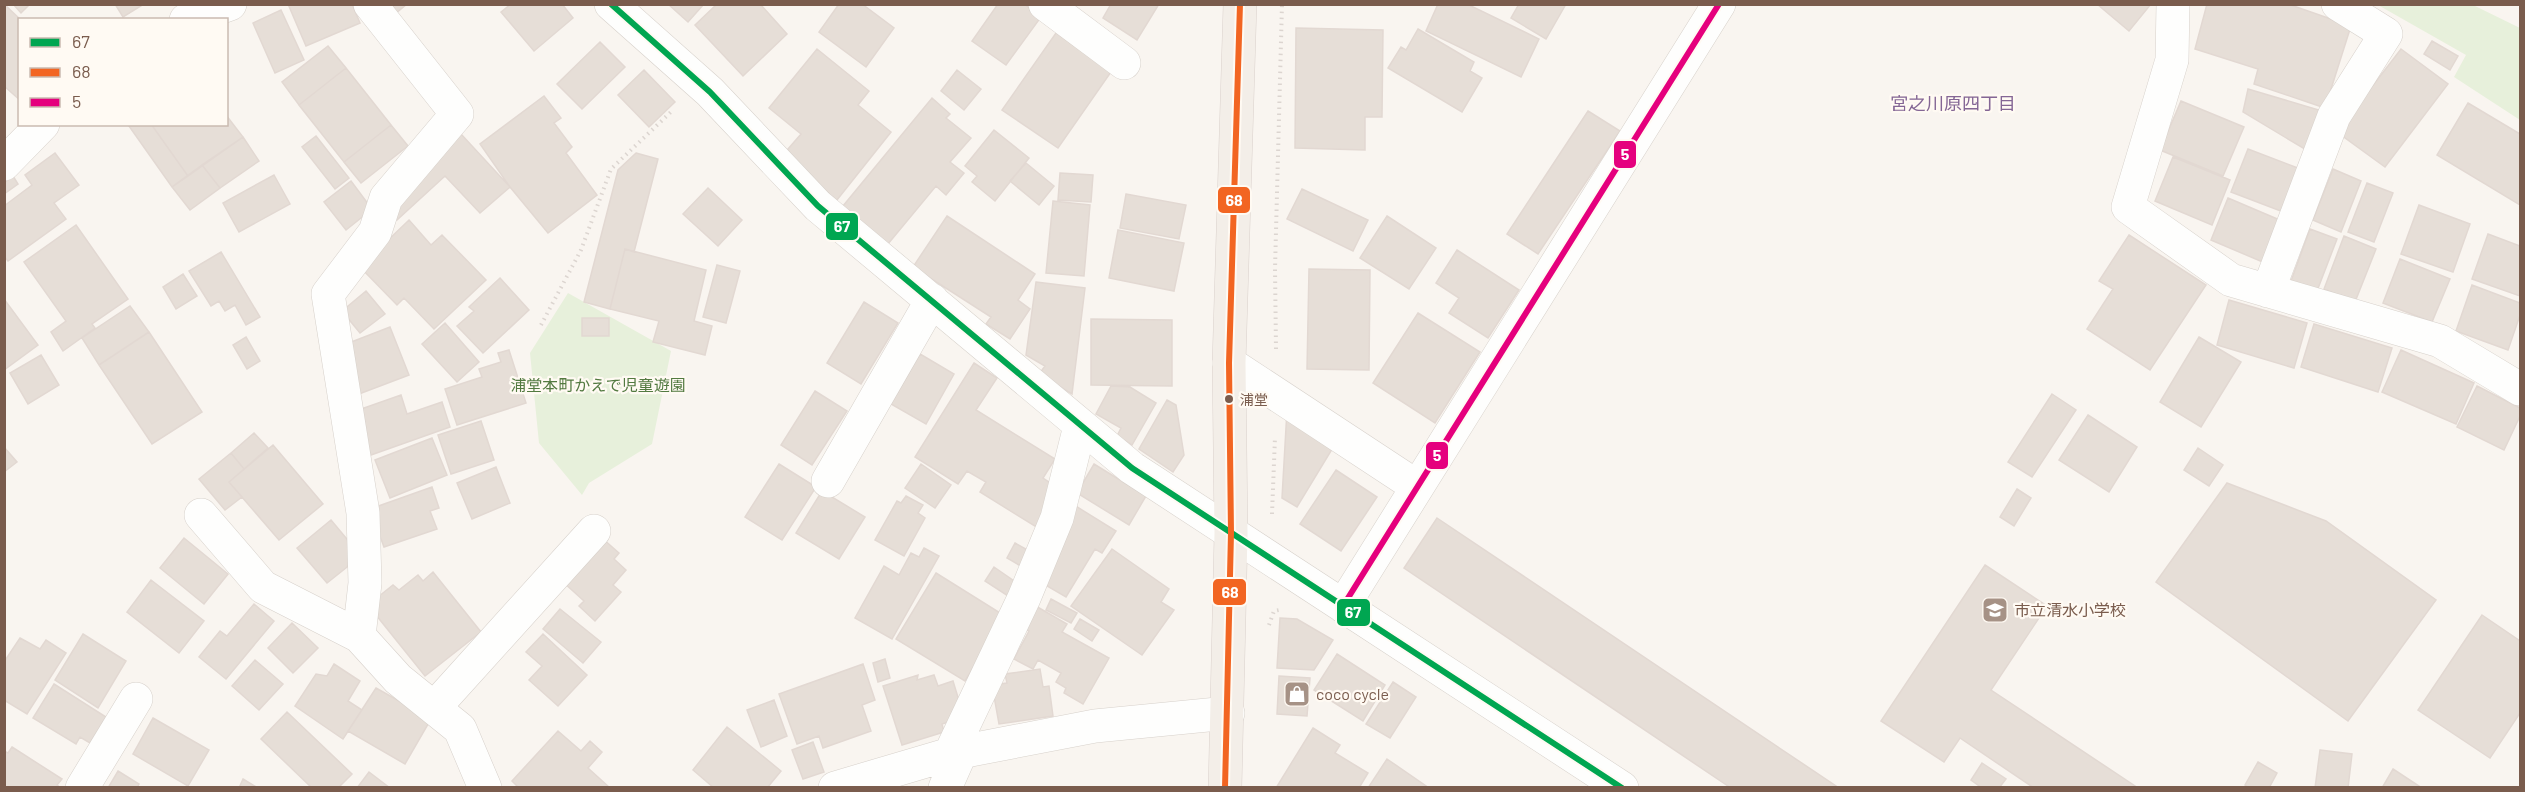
<svg xmlns="http://www.w3.org/2000/svg" width="2525" height="792" font-family="Barlow,'Noto Sans JP',sans-serif">
	<rect width="100%" height="100%" fill="#f9f5f0"/>
	<path fill="#e7f0db" d="M2378,5H2473L2520,28V120L2454,77L2466,55Z
		M568,293L671,351L652,444L589,483L582,495L539,443L530,353Z"/>
	<path fill="#e6ded7" stroke="#e2d8d2" stroke-width="1.5" d="M4,4L21,20L20,100L4,86Z
		M13,4H30L21,13Z
		M115,4H144L123,17Z
		M288,4H352L360,23L306,46Z
		M387,4H407L395,14Z
		M511,4H562L573,18L534,51L501,12Z
		M668,4H704L688,22Z
		M717,4H760L787,34L743,76L695,25Z
		M839,4H862L894,28L866,67L819,32Z
		M998,4H1024L1041,17L1006,65L972,41Z
		M1111,4H1159L1137,40L1103,18Z
		M1438,4H1467L1539,39L1521,77L1426,31Z
		M1519,4H1566L1546,39L1511,18Z
		M2097,4H2151L2129,31Z
		M2207,4H2288L2351,26L2325,108L2254,84L2258,69L2195,49Z
		M281,10L304,60L275,73L253,23Z
		M1296,28L1383,30L1382,117H1365V150L1295,148Z
		M1418,29L1474,62L1470,71L1482,78L1462,112L1388,68L1401,47L1406,50Z
		M1056,33L1111,72L1058,148L1002,110Z
		M2432,41L2458,56L2450,70L2424,54Z
		M600,42L625,67L582,109L557,84Z
		M328,46L346,68L299,105L282,82Z
		M817,49L869,91L858,105L891,132L837,200L782,156L801,134L769,108Z
		M2401,49L2448,84L2385,167L2337,132Z
		M346,68L391,125L344,162L299,105Z
		M644,70L675,102L649,127L618,95Z
		M957,70L981,89L964,110L941,91Z
		M2248,89L2322,111L2308,151L2243,112Z
		M544,96L561,118L554,123L572,147L566,153L597,195L548,233L510,187L480,144Z
		M932,98L950,114L946,118L971,138L950,162L964,173L946,195L936,186L888,244L843,206Z
		M2181,101L2244,127L2223,176L2160,150Z
		M2468,103L2520,134V205L2437,155Z
		M1588,111L1620,131L1538,254L1507,234Z
		M226,115L243,137L188,176L151,124H226Z
		M131,124H151L188,176L172,187L129,126Z
		M391,125L408,146L361,183L344,162Z
		M994,130L1029,158L995,201L972,182L977,176L965,166Z
		M461,134L510,187L480,213L445,176L397,220L385,208Z
		M316,136L349,178L335,189L302,147Z
		M243,137L259,161L220,188L202,165Z
		M2248,149L2303,170L2286,213L2231,192Z
		M55,153L79,185L54,203L66,219L8,261L4,256V206L32,185L25,175Z
		M636,153L658,159L634,252L625,249L610,309L584,302L618,170Z
		M2173,157L2230,180L2212,225L2155,201Z
		M1026,163L1054,186L1039,205L1010,181Z
		M202,165L220,188L190,210L172,187Z
		M2333,169L2361,181L2341,232L2313,220Z
		M1060,173L1093,175L1091,202L1058,200Z
		M274,175L290,204L239,232L223,203Z
		M13,176L18,184L4,194V183Z
		M351,181L372,209L346,230L324,202Z
		M2367,183L2393,193L2374,242L2348,232Z
		M708,188L742,220L718,246L683,214Z
		M1302,189L1368,220L1353,251L1287,219Z
		M1126,194L1186,205L1179,239L1120,228Z
		M2228,198L2282,221L2265,263L2211,240Z
		M1053,201L1090,205L1084,276L1046,273Z
		M2419,205L2470,224L2453,272L2401,254Z
		M947,216L1035,274L1018,300L1030,309L1010,339L986,324L991,317L913,267Z
		M1387,216L1436,248L1409,289L1360,258Z
		M409,220L431,245L442,235L486,280L434,329L404,298L397,305L360,267Z
		M76,225L128,299L92,324L95,328L63,351L51,332L66,321L24,262Z
		M2310,229L2337,239L2317,291L2291,281Z
		M1118,230L1184,243L1174,291L1109,278Z
		M2488,234L2520,246V296L2472,279Z
		M2129,235L2206,285L2150,370L2087,329L2113,289L2099,281Z
		M2344,236L2376,249L2355,302L2324,289Z
		M625,249L706,270L694,321L712,326L705,355L653,342L659,321L610,309Z
		M1457,250L1519,290L1488,338L1449,313L1459,298L1436,283Z
		M221,252L260,317L246,325L235,305L225,311L219,301L211,306L189,271Z
		M2400,259L2450,279L2432,322L2383,303Z
		M717,265L740,271L726,323L703,317Z
		M1309,269L1370,270L1369,370L1307,369Z
		M183,274L197,296L176,309L163,287Z
		M500,278L529,310L483,353L457,326L474,311L469,307Z
		M1036,282L1085,288L1072,394L1039,374L1045,366L1026,355Z
		M2472,285L2520,303V315L2508,350L2456,331Z
		M366,291L385,314L360,333L342,311Z
		M4,299L38,345L4,370Z
		M2229,300L2307,323L2294,368L2217,345Z
		M864,302L898,323L861,384L827,363Z
		M130,306L149,332L99,365L82,338Z
		M1418,313L1480,352L1435,423L1373,383Z
		M582,318H609V336H582Z
		M1091,319L1172,320V386L1091,385Z
		M445,323L479,362L457,382L422,344Z
		M2314,324L2392,348L2378,392L2301,367Z
		M390,327L409,375L359,394L341,346Z
		M149,332L202,412L152,444L99,365Z
		M246,337L260,361L247,369L233,345Z
		M2199,337L2241,362L2201,427L2160,402Z
		M509,350L526,403L457,425L445,389L482,377L479,369L501,362L498,353Z
		M2401,350L2474,383L2456,424L2382,392Z
		M920,354L954,374L926,424L891,404Z
		M41,355L59,385L28,404L10,373Z
		M974,363L997,378L976,410L1055,459L1043,478L1061,490L1038,528L980,492L986,482L967,471L958,484L915,457Z
		M1111,386L1130,387L1156,403L1132,445L1117,436L1121,428L1096,414Z
		M2477,386L2520,408V416L2504,450L2457,427Z
		M815,391L847,411L812,465L781,445Z
		M2052,394L2076,410L2032,477L2008,462Z
		M401,395L407,414L442,402L450,427L371,455L360,423L361,409Z
		M1167,400L1176,405L1184,455L1173,472L1139,449Z
		M1287,410L1337,441L1297,507L1282,498Z
		M2088,415L2137,447L2109,492L2059,460Z
		M481,421L494,460L451,474L438,435Z
		M254,433L268,448L244,469L231,453Z
		M432,438L447,475L390,498L375,460Z
		M273,445L323,504L279,540L229,482Z
		M4,447L17,462L4,472Z
		M2198,448L2223,465L2209,486L2184,470Z
		M231,453L244,469L229,482L242,497L225,510L199,479Z
		M779,464L816,487L782,540L745,517Z
		M921,464L951,485L935,508L905,488Z
		M1094,464L1146,496L1129,525L1077,493Z
		M496,467L510,503L472,519L457,483Z
		M1336,470L1377,497L1341,551L1300,524Z
		M2227,483L2326,521L2436,600L2348,721L2156,582Z
		M432,487L439,508L430,511L437,529L384,547L370,509Z
		M2017,489L2031,498L2014,526L2000,517Z
		M822,491L865,517L839,559L796,533Z
		M906,496L923,505L918,513L925,518L904,556L875,540L897,501L901,503Z
		M1074,505L1116,531L1102,553L1095,549L1066,597L1042,583L1062,548L1052,542Z
		M1437,518L1839,788H1731L1404,568Z
		M331,520L361,556L327,583L297,548Z
		M184,538L228,574L204,604L160,568Z
		M602,538L619,553L614,559L626,570L613,585L621,592L595,621L579,606L584,601L563,582Z
		M1015,543L1033,553L1024,568L1007,558Z
		M924,548L939,556L892,639L855,618L884,566L899,575L911,553L919,557Z
		M1112,549L1169,589L1161,602L1174,610L1142,655L1071,606Z
		M1985,565L2047,606L1991,690L2138,788H2034L1960,738L1944,762L1881,721Z
		M994,567L1017,583L1008,596L985,581Z
		M433,572L481,632L425,676L368,605L393,585L399,590L418,575L423,581Z
		M936,573L1005,616L965,681L896,639Z
		M151,580L204,621L179,653L127,612Z
		M1051,599L1077,613L1071,623L1046,610Z
		M254,604L274,621L226,679L199,657L220,631L227,636Z
		M1034,605L1067,624L1062,632L1109,658L1083,704L1064,693L1066,688L1056,682L1061,673L1038,660L1033,669L1014,659L1029,631L1022,627Z
		M560,609L601,642L583,663L543,629Z
		M2482,615L2520,641V713L2490,758L2418,710Z
		M1280,618L1297,619L1333,640L1314,670L1277,668Z
		M1080,619L1099,630L1092,641L1074,629Z
		M292,623L318,648L293,673L268,648Z
		M83,634L126,661L98,708L55,680Z
		M543,634L587,675L558,706L529,680L542,666L526,652Z
		M20,638L40,649L46,640L66,653L27,714L4,700V662Z
		M1337,654L1385,685L1363,721L1314,690Z
		M885,659L890,678L878,682L873,663Z
		M255,660L283,684L259,710L232,686Z
		M334,664L360,681L348,701L362,710L343,739L295,706L316,674L327,676Z
		M863,664L875,700L862,705L871,731L823,748L819,736L797,744L779,694Z
		M1040,669L1043,687L1049,686L1053,716L999,724L992,685L1007,683L1005,674Z
		M918,675L917,680L934,675L938,686L953,681L964,717L942,724L944,732L902,745L883,686Z
		M1279,676L1310,678L1307,716L1277,714Z
		M1393,682L1416,697L1390,738L1366,724Z
		M54,684L106,717L90,743L80,737L76,744L33,718Z
		M376,688L431,719L405,764L348,731Z
		M774,700L787,736L761,747L747,710Z
		M287,712L352,774L338,788H312L261,739Z
		M153,718L209,750L188,786L133,754Z
		M727,727L781,771L767,788H714L693,770Z
		M1313,728L1340,745L1335,753L1368,773L1359,788H1276Z
		M558,731L581,751L590,741L602,752L588,768L610,788H519L512,781Z
		M813,742L824,772L803,779L792,750Z
		M12,747L62,779L57,785L61,788H4V751L8,753Z
		M2320,750L2352,754L2348,788H2315Z
		M1387,759L1429,788H1368Z
		M2258,762L2277,773L2269,788H2249L2245,785Z
		M1982,763L2006,779L1999,788H1982L1971,780Z
		M2393,769L2422,788H2382Z
		M118,771L139,784L137,788H108Z
		M369,772L390,788H357Z
		M243,779L258,788H239Z"/>
	<g fill="none" stroke-linecap="round" stroke-linejoin="round">
		<g stroke="#d7d1cb" stroke-width="34">
			<path id="minor" d="M611,4L710,92L818,206L1132,468L1622,788
				M1045,4L1124,63
				M2173,4L2172,60L2128,207L2231,280L2440,341L2520,389
				M186,20L230,4
				M4,164L43,124
				M2268,291L2334,116L2386,34L2338,4
				M1229,363L1416,486
				M828,481L932,300
				M201,515L263,587L359,636L398,679L460,729L485,788
				M1343,606L1719,4
				M359,636L365,583L363,513L328,294L375,232L386,198L457,114L370,4
				M434,708L594,531
				M950,754L1024,598L1057,518L1080,426
				M82,788L136,699
				M835,788L950,754L1095,726L1228,713
				M945,788L961,752"/>
		</g>
		<g stroke="#dad1cc" stroke-width="34">
			<path id="primary" d="M1225,788L1231,533L1229,363L1240,4"/>
		</g>
		<path stroke="#dcd5d0" stroke-width="4" stroke-dasharray="1.5 4.5" stroke-linecap="butt" d="M541,325L581,250L611,169L673,110
			M1276,349L1275,269L1282,4
			M1272,514L1275,437
			M1269,625L1274,611L1279,610"/>
		<use href="#minor" stroke="#fefefd" stroke-width="33"/>
		<use href="#primary" stroke="#f3eee8" stroke-width="33"/>
		<g stroke="#fffaf3" stroke-width="10">
			<path id="bus-1" d="M611,4L710,92L818,206L1132,468L1622,788"/>
		</g>
		<g stroke="#fffaf3" stroke-width="10">
			<path id="bus-2" d="M1225,788L1231,533L1229,363L1240,4"/>
		</g>
		<g stroke="#fffaf3" stroke-width="10">
			<path id="bus-3" d="M1343,606L1719,4"/>
		</g>
		<use href="#bus-1" stroke="#00a651" stroke-width="6"/>
		<use href="#bus-2" stroke="#f26522" stroke-width="6"/>
		<use href="#bus-3" stroke="#e5007d" stroke-width="6"/>
	</g>
	<defs>
		<g id="school-square" transform="scale(1.35)"><rect x="-9" y="-9" width="18" height="18" rx="4" fill="#a69286" stroke="#fffaf3"/><path d="M0-5L7-2L0 1L-7-2ZM-4 1L0 2.5L4 1V4Q0 6-4 4Z" fill="#fff"/></g>
		<g id="shop-square" transform="scale(1.35)"><rect x="-9" y="-9" width="18" height="18" rx="4" fill="#a69286" stroke="#fffaf3"/><path d="M-5-2.5h2.3a2.7 3.5 0 0 1 5.4 0H5L5.5 6h-11ZM-1.5-2.5h3a1.5 2.3 0 0 0-3 0Z" fill="#fff"/></g>
	</defs>
	<g fill-rule="evenodd">
		<use href="#school-square" x="1995" y="610"/>
		<use href="#shop-square" x="1297" y="694"/>
	</g>
	<circle fill="#7a5c4d" stroke="#fffaf3" stroke-width="2" cx="1229" cy="399" r="5"/>
	<g text-anchor="middle" stroke-width="4.5" stroke-linejoin="round" paint-order="stroke">
		<g font-size="14" fill="#7a5c4d" stroke="#fffaf3" text-anchor="start">
			<text x="1240" y="405">浦堂</text>
		</g>
		<g font-size="16" fill="#537a41" stroke="#fffaf3">
			<text x="598" y="391">浦堂本町かえで児童遊園</text>
		</g>
		<g font-size="16" fill="#7a5c4d" stroke="#fffaf3" text-anchor="start">
			<text x="2014" y="616">市立清水小学校</text>
			<text x="1316" y="700">coco cycle</text>
		</g>
		<g font-size="18" fill="#846695" stroke="#fffaf3">
			<text x="1953" y="110">宮之川原四丁目</text>
		</g>
	</g>
	<g stroke="#fffaf3" stroke-width="2">
		<rect x="1613" y="140" width="24" height="29" rx="6" fill="#e5007d"/>
		<rect x="1217" y="186" width="34" height="28" rx="6" fill="#f26522"/>
		<rect x="825" y="212" width="34" height="29" rx="6" fill="#00a651"/>
		<rect x="1425" y="441" width="24" height="29" rx="6" fill="#e5007d"/>
		<rect x="1212" y="578" width="35" height="28" rx="6" fill="#f26522"/>
		<rect x="1336" y="598" width="35" height="29" rx="6" fill="#00a651"/>
	</g>
	<g font-size="16" text-anchor="middle" font-weight="bold" fill="#fff">
		<text x="1625" y="160">5</text>
		<text x="1234" y="206">68</text>
		<text x="842" y="232">67</text>
		<text x="1437" y="461">5</text>
		<text x="1230" y="598">68</text>
		<text x="1353" y="618">67</text>
	</g>
	<rect width="2525" height="792" fill="none" stroke="#7a5c4d" stroke-width="12"/>
	<rect x="18" y="18" width="210" height="108" fill="#fffaf3" stroke="#cabbb1" stroke-width="1.5"/>
	<rect x="30" y="38" width="30" height="9" fill="#00a651" stroke="#cabbb1" stroke-width="1.5"/>
	<text x="72" y="48" font-size="18" fill="#7a5c4d">67</text>
	<rect x="30" y="68" width="30" height="9" fill="#f26522" stroke="#cabbb1" stroke-width="1.5"/>
	<text x="72" y="78" font-size="18" fill="#7a5c4d">68</text>
	<rect x="30" y="98" width="30" height="9" fill="#e5007d" stroke="#cabbb1" stroke-width="1.5"/>
	<text x="72" y="108" font-size="18" fill="#7a5c4d">5</text>
</svg>
